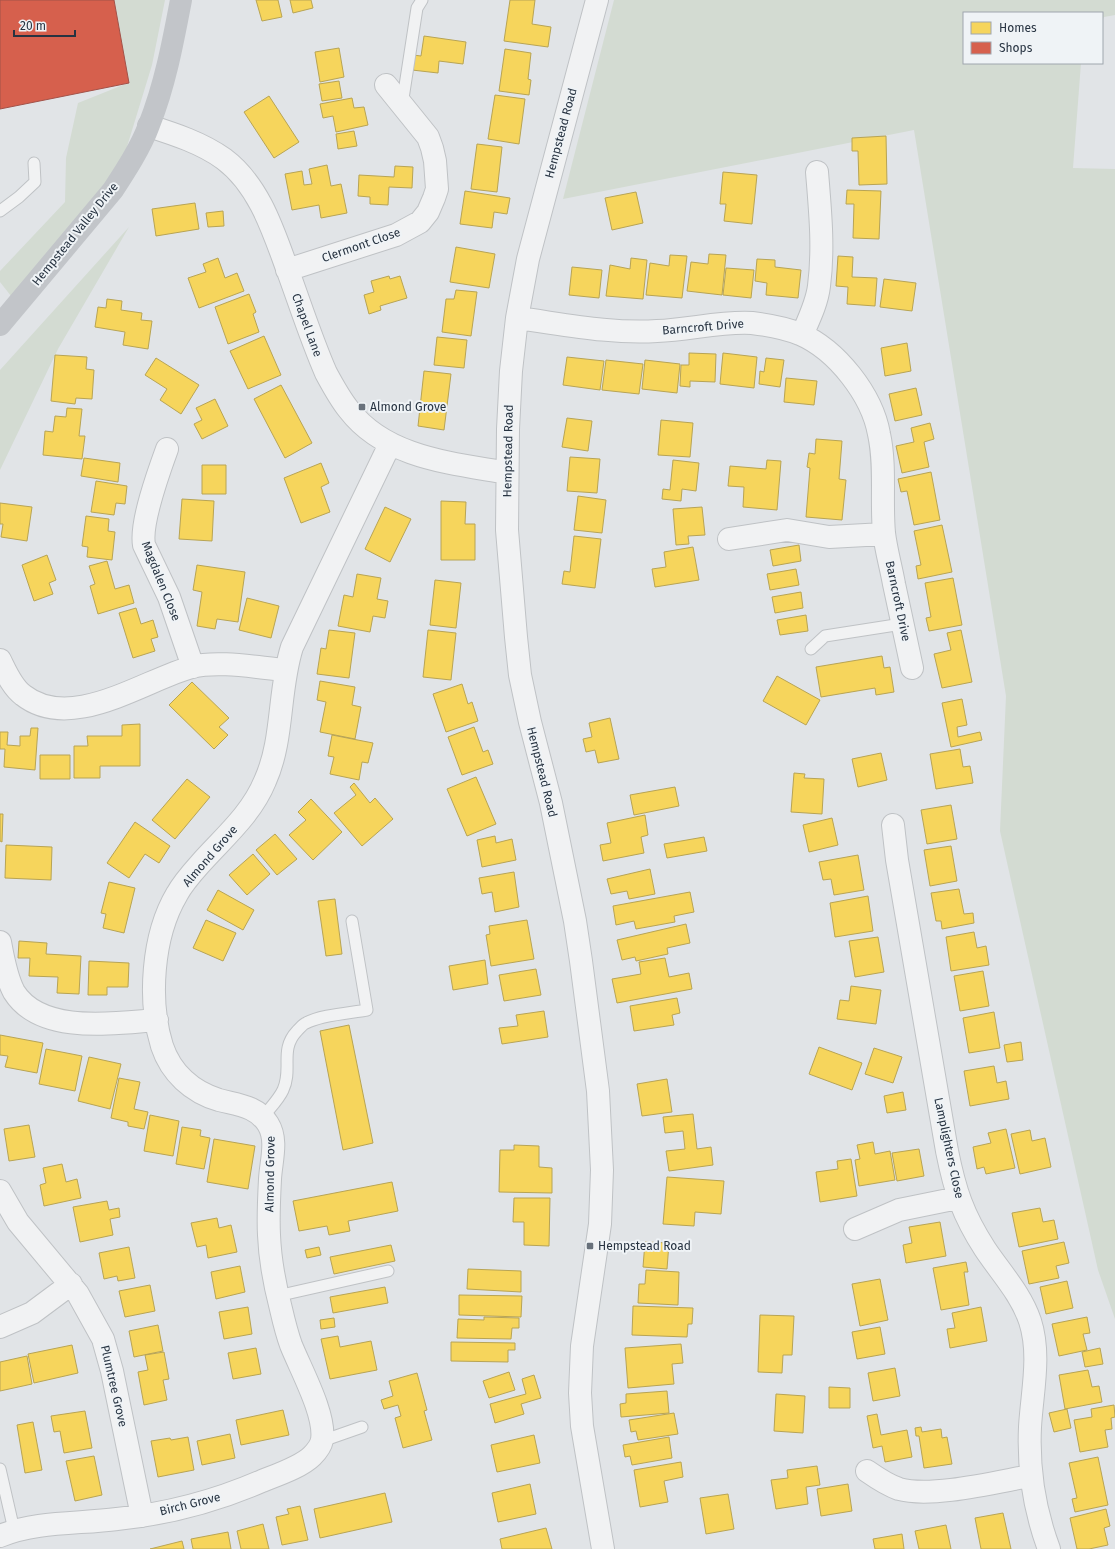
<svg xmlns="http://www.w3.org/2000/svg" width="1115" height="1549" font-family="'Fira Sans',sans-serif">
	<rect width="100%" height="100%" fill="#e1e4e7"/>
	<path fill="#d3dbd2" d="M114,0H165L152,65L122,163L11,296L0,282V271L65,202L66,158L78,103L128,83Z
		M614,0H1115V15L1104,17L1102,21V13H964V63H1081L1073,168L1115,169V1319L1098,1270L1000,831L1006,696L914,130L563,199Z
		M129,227L58,349L0,470V370Z"/>
	<path fill="#f6d55c" stroke="#b8a454" d="M256,0H278L282,17L262,21Z
		M290,0H311L313,8L293,13Z
		M510,0H535L532,24L551,27L548,47L504,41Z
		M424,36L466,42L463,64L439,61L438,73L412,70L413,55L421,56Z
		M339,48L344,77L320,82L315,52Z
		M505,49L531,53L528,79L531,80L529,95L499,91Z
		M339,81L342,98L322,101L319,84Z
		M495,95L525,99L519,144L488,139Z
		M269,96L299,142L274,158L244,112Z
		M352,98L354,108L364,107L368,125L336,132L333,116L323,118L320,104Z
		M354,131L357,146L338,149L336,134Z
		M886,136L887,184L859,185L858,151H852V138Z
		M477,144L502,147L497,192L471,189Z
		M327,165L331,186L341,184L347,213L321,218L319,205L292,210L285,174L302,171L304,185L312,184L309,169Z
		M395,166L413,167L412,188L389,187L388,205L370,204V197L358,196L359,175L394,177Z
		M723,172L757,175L752,224L724,221L726,204H720Z
		M847,190L881,191L879,239L853,238L854,204H846Z
		M465,191L510,198L507,214L494,212L492,228L460,224Z
		M636,192L643,223L612,230L605,198Z
		M195,203L199,229L156,236L152,209Z
		M223,211L224,226L208,227L206,213Z
		M456,247L495,254L489,288L450,282Z
		M709,254L726,255L722,295L687,291L691,262L708,264Z
		M670,255L687,256L682,298L646,295L650,263L669,266Z
		M838,256L853,257L852,277L877,278L875,306L847,304L848,287L836,286Z
		M218,258L225,278L237,273L244,291L199,308L188,278L206,272L203,264Z
		M631,258L647,260L643,299L606,296L610,265L630,269Z
		M757,259L775,260V267L801,270L798,298L766,295L767,283L755,281Z
		M572,267L602,270L599,298L569,295Z
		M726,268L754,270L751,298L723,295Z
		M389,276L390,279L400,276L407,298L380,306L381,310L369,314L364,295L374,292L371,281Z
		M884,279L916,283L912,311L880,307Z
		M456,290L477,292L471,336L442,332L446,299H454Z
		M249,294L256,312L253,314L259,332L228,344L215,307Z
		M107,299L122,301L121,310L142,313L141,320L152,321L148,349L123,345L125,332L95,327L98,307L106,308Z
		M264,336L281,375L248,389L230,351Z
		M437,337L467,340L464,368L434,365Z
		M907,343L911,371L885,376L881,348Z
		M689,353L716,354L715,382L690,381V387L680,386L681,365H689Z
		M723,353L757,357L754,388L720,384Z
		M55,355L87,357L86,369L94,370L92,399L76,398L75,404L51,401Z
		M567,357L604,361L600,390L563,385Z
		M156,358L199,385L181,414L160,400L167,389L145,375Z
		M766,358L784,360L780,387L759,384L760,371L764,372Z
		M606,360L643,364L639,394L602,390Z
		M645,360L680,364L677,393L642,389Z
		M424,371L451,374L444,430L418,426Z
		M786,378L817,381L814,405L784,402Z
		M281,385L312,443L285,458L254,399Z
		M916,388L922,415L895,421L889,394Z
		M215,399L228,426L202,439L194,424L202,420L196,408Z
		M67,408L82,409L79,436H85L82,459L43,455L45,431L53,432L55,416L66,417Z
		M567,418L592,421L588,451L562,447Z
		M661,420L693,423L690,457L658,455Z
		M930,423L934,439L924,442L929,467L902,473L896,446L914,442L911,428Z
		M816,439L842,441L839,479L846,480L842,520L806,517L810,468L807,467L809,453L815,454Z
		M570,457L600,459L597,493L567,491Z
		M84,458L120,463L118,482L81,476Z
		M673,460L699,463L696,491L682,489L681,501L662,499L663,489L670,490Z
		M767,460L781,461L777,510L743,507L744,487L728,486L730,466L766,469Z
		M321,463L329,483L321,487L330,512L301,523L284,478Z
		M202,465H226V494H202Z
		M931,472L940,520L914,525L907,491L901,492L898,479Z
		M96,481L127,486L125,504L116,503L114,515L91,512Z
		M578,496L606,500L602,533L574,530Z
		M182,499L214,501L212,541L179,539Z
		M441,501L466,502L465,524H475V560H441Z
		M0,503L32,507L27,541L1,537L3,524H0Z
		M385,507L411,519L390,562L365,549Z
		M702,507L705,535L688,536L689,544L676,545L673,509Z
		M86,516L109,519L108,531L115,532L112,560L87,557L88,547L82,546Z
		M942,525L952,572L918,579L916,566L921,565L914,531Z
		M574,536L601,539L595,588L562,584L564,571L570,572Z
		M799,545L801,561L773,566L770,550Z
		M693,547L699,580L655,587L652,569L666,567L664,552Z
		M47,555L56,580L49,583L53,594L34,601L22,565Z
		M107,561L115,589L129,585L134,603L98,614L90,586L95,584L89,566Z
		M197,565L245,572L238,622L217,619L215,629L197,626L202,592L193,590Z
		M796,569L799,585L770,590L767,574Z
		M357,574L381,578L377,599L388,601L385,618L373,616L370,632L338,626L344,595L353,597Z
		M953,578L962,625L929,631L926,618L931,617L925,583Z
		M435,580L461,583L456,628L430,625Z
		M801,592L803,608L775,613L772,597Z
		M247,598L279,606L271,638L239,630Z
		M136,608L141,624L153,620L158,637L151,639L155,651L133,658L119,613Z
		M806,615L808,631L780,635L777,620Z
		M329,630L355,633L349,678L317,674L321,648L326,649Z
		M428,630L456,633L451,680L423,677Z
		M961,630L972,682L942,688L934,654L951,650L947,633Z
		M882,656L884,668L890,667L894,692L876,695L875,688L821,697L816,667Z
		M777,676L820,700L806,725L763,701Z
		M320,681L355,687L352,705L361,707L355,739L320,732L326,702L317,700Z
		M192,682L229,718L219,727L228,735L214,749L169,705Z
		M462,684L468,704L472,702L478,721L446,732L433,694Z
		M962,699L967,725L957,727L958,737L980,732L982,740L951,747L942,703Z
		M610,718L619,759L598,763L595,750L586,752L583,739L592,737L589,723Z
		M140,724V766H100V778H74V746H88L87,736H122V725Z
		M474,727L483,752L488,750L493,764L462,775L448,737Z
		M31,728H38L35,770L4,767L5,749H0V732H8L7,745L20,746V736H30Z
		M332,735L373,743L368,763L362,762L359,780L330,774L334,757L328,756Z
		M960,749L963,767L970,766L973,783L936,789L930,754Z
		M881,753L887,780L858,787L852,759Z
		M40,755H70V779H40Z
		M794,773L805,774L804,778L824,779L822,814L791,812Z
		M476,777L496,824L467,836L447,789Z
		M187,779L210,797L175,839L152,820Z
		M354,783L370,803L375,798L393,819L362,846L334,813L356,795L350,787Z
		M675,787L679,806L634,815L630,795Z
		M311,799L342,832L313,860L289,835L306,820L298,812Z
		M951,805L957,839L927,844L921,810Z
		M0,814H3L2,842L0,841Z
		M645,815L648,835L641,837L644,853L603,861L600,845L611,843L607,823Z
		M832,818L838,845L809,852L803,825Z
		M135,822L170,846L159,863L145,854L129,878L107,863Z
		M275,834L297,859L277,875L256,850Z
		M495,836L496,843L512,839L516,860L482,867L477,840Z
		M704,837L707,851L667,858L664,844Z
		M6,845L52,847L51,880L5,878Z
		M951,846L957,881L930,886L924,850Z
		M253,854L270,874L247,895L229,875Z
		M858,855L864,890L834,895L831,879L823,880L819,862Z
		M650,869L655,894L629,899L627,891L611,894L607,879Z
		M514,872L519,907L495,912L492,892L482,894L479,878Z
		M109,882L135,888L124,933L103,928L106,914L101,913Z
		M959,889L964,914L973,913L974,923L942,929L941,921H936L931,893Z
		M218,890L254,910L243,930L207,910Z
		M690,892L694,912L674,916L675,922L636,929L634,921L616,925L613,906Z
		M868,896L873,931L835,937L830,903Z
		M335,899L342,954L326,956L318,901Z
		M206,920L236,933L223,961L193,948Z
		M527,920L534,959L491,966L486,935L490,934L489,926Z
		M686,924L690,943L667,948L668,954L636,961L635,957L622,960L617,940Z
		M974,932L977,948L986,946L989,965L951,971L946,937Z
		M878,937L884,972L855,977L849,941Z
		M19,941L47,943L46,954L81,956L79,994L57,993L58,977L29,976L30,958H18Z
		M665,958L669,977L689,973L692,989L617,1003L612,979L641,974L639,962Z
		M485,960L488,984L453,990L449,966Z
		M89,961L129,963L128,987H107V995H88Z
		M536,969L541,995L504,1001L499,975Z
		M983,971L989,1006L960,1011L954,976Z
		M851,986L881,990L876,1024L837,1019L840,1000L849,1001Z
		M677,998L680,1013L672,1015L674,1025L634,1031L630,1006Z
		M544,1011L548,1037L502,1044L499,1028L518,1026L516,1015Z
		M994,1012L1000,1048L969,1053L963,1018Z
		M349,1025L373,1143L343,1150L320,1031Z
		M0,1035L43,1043L37,1073L5,1067L8,1056L0,1055Z
		M1021,1042L1023,1060L1007,1062L1004,1045Z
		M819,1047L862,1063L852,1090L809,1074Z
		M874,1048L902,1057L893,1083L865,1074Z
		M46,1049L82,1056L75,1091L39,1084Z
		M89,1057L121,1064L110,1109L78,1101Z
		M994,1066L997,1083L1006,1081L1009,1099L970,1106L964,1071Z
		M119,1078L140,1082L134,1109L148,1112L144,1129L128,1126V1122L111,1118Z
		M667,1079L672,1112L642,1116L637,1084Z
		M903,1092L906,1110L887,1113L884,1096Z
		M693,1114L697,1149L711,1147L713,1165L669,1171L666,1151L685,1149L683,1131L665,1133L663,1117Z
		M150,1115L179,1121L173,1156L144,1151Z
		M29,1125L35,1157L9,1161L4,1129Z
		M182,1127L201,1130L200,1136L210,1138L204,1169L176,1164Z
		M1006,1129L1015,1168L986,1174L984,1167L977,1169L973,1147L991,1143L988,1133Z
		M1030,1130L1032,1141L1045,1138L1051,1167L1020,1174L1011,1134Z
		M214,1139L255,1146L248,1189L207,1182Z
		M873,1142L875,1154L890,1151L895,1180L859,1186L855,1160L860,1159L857,1145Z
		M514,1145L539,1146V1167L552,1168V1193L499,1192L500,1150H514Z
		M919,1149L924,1176L897,1181L892,1153Z
		M851,1159L857,1196L820,1202L816,1172L838,1169L837,1161Z
		M62,1164L66,1182L77,1179L81,1198L44,1206L40,1185L46,1183L43,1168Z
		M667,1177L724,1181L721,1214L695,1212L694,1226L663,1224Z
		M392,1182L398,1211L348,1221L350,1231L329,1235L327,1226L299,1231L293,1201Z
		M514,1198H550L549,1246L524,1245V1222H513Z
		M107,1201L109,1210L119,1208L120,1217L110,1219L113,1235L80,1242L73,1207Z
		M1040,1208L1043,1222L1054,1220L1058,1239L1019,1247L1012,1213Z
		M217,1218L219,1228L231,1225L237,1252L208,1258L206,1245L197,1247L191,1223Z
		M940,1222L946,1256L906,1263L903,1245L912,1243L909,1227Z
		M645,1242L669,1243L667,1269L643,1267Z
		M1064,1242L1069,1263L1056,1266L1059,1278L1029,1284L1022,1251Z
		M391,1245L395,1261L334,1274L330,1257Z
		M129,1247L135,1278L118,1281L117,1276L104,1279L99,1253Z
		M319,1247L321,1255L307,1258L305,1250Z
		M966,1262L968,1272H964L969,1305L941,1310L933,1268Z
		M240,1266L245,1292L216,1299L211,1272Z
		M468,1269L521,1271V1292L467,1289Z
		M646,1270L679,1272L678,1305L638,1303L639,1284H645Z
		M880,1279L888,1320L860,1326L852,1284Z
		M1067,1281L1073,1308L1046,1314L1040,1287Z
		M150,1285L155,1311L125,1317L119,1291Z
		M385,1287L388,1303L333,1313L330,1297Z
		M459,1295L522,1296L521,1317L459,1315Z
		M633,1306L693,1308L692,1324H688L687,1337L632,1335Z
		M248,1307L252,1334L224,1339L219,1312Z
		M981,1307L987,1341L950,1348L947,1329L955,1328L952,1313Z
		M760,1315L794,1316L792,1355H783L782,1373L758,1372Z
		M484,1317L519,1318V1328H512L511,1339L457,1338L458,1319L484,1320Z
		M1087,1317L1090,1333L1083,1334L1087,1350L1059,1356L1052,1324Z
		M334,1318L335,1327L321,1329L320,1320Z
		M158,1325L163,1351L134,1357L129,1331Z
		M880,1327L885,1354L857,1359L852,1332Z
		M338,1336L340,1347L371,1341L377,1370L330,1379L321,1339Z
		M451,1342L515,1343V1350H508V1362L451,1361Z
		M681,1344L683,1363L672,1364L674,1384L628,1388L625,1348Z
		M72,1345L78,1373L34,1383L28,1354Z
		M256,1348L261,1374L233,1379L228,1353Z
		M1100,1348L1103,1364L1085,1367L1082,1352Z
		M164,1352L169,1379L163,1380L167,1400L144,1405L138,1372L148,1370L145,1355Z
		M27,1356L32,1384L0,1391V1362Z
		M895,1368L900,1396L873,1401L868,1373Z
		M1088,1370L1092,1387L1099,1386L1102,1402L1065,1409L1059,1375Z
		M509,1372L515,1390L489,1398L483,1381Z
		M417,1373L427,1410L424,1411L432,1440L403,1448L395,1418L401,1416L398,1405L384,1409L381,1400L393,1396L389,1381Z
		M534,1375L541,1398L521,1404L524,1414L495,1423L490,1404L526,1394L522,1379Z
		M829,1387L850,1388V1408H829Z
		M667,1391L669,1413L621,1417L620,1404L626,1403V1394Z
		M776,1394L805,1396L803,1433L774,1431Z
		M1114,1405L1115,1417L1111,1418L1112,1429L1105,1430L1108,1447L1080,1452L1074,1420L1092,1417L1091,1409Z
		M1067,1409L1071,1428L1054,1432L1049,1413Z
		M283,1410L289,1435L241,1445L236,1420Z
		M85,1411L92,1448L64,1453L60,1431L54,1432L51,1416Z
		M674,1413L678,1434L638,1440L636,1431L631,1432L629,1420Z
		M877,1414L881,1435L907,1430L912,1457L885,1462L882,1446L873,1448L867,1416Z
		M33,1422L42,1470L25,1473L17,1425Z
		M921,1427L922,1432L941,1429L942,1438L947,1437L952,1464L924,1468L919,1436H916L915,1428Z
		M230,1434L235,1458L202,1465L197,1441Z
		M534,1435L540,1463L497,1472L491,1445Z
		M188,1437L194,1470L158,1477L151,1441L170,1438L171,1440Z
		M669,1437L672,1458L632,1465L630,1456L625,1457L623,1445Z
		M94,1456L102,1495L75,1501L66,1461Z
		M1098,1457L1108,1505L1075,1512L1072,1499L1077,1498L1069,1463Z
		M681,1462L683,1477L664,1481L668,1502L640,1507L634,1470Z
		M817,1466L820,1485L806,1487L808,1504L776,1509L771,1480L788,1478L787,1470Z
		M530,1484L536,1514L498,1522L492,1493Z
		M848,1484L852,1511L821,1516L817,1489Z
		M385,1493L392,1522L320,1538L314,1509Z
		M728,1494L734,1529L706,1534L700,1498Z
		M300,1506L308,1540L282,1545L276,1517L289,1514L287,1509Z
		M1106,1509L1110,1526L1104,1528L1108,1545L1089,1549H1077L1070,1518Z
		M1003,1513L1011,1549H981L975,1518Z
		M263,1524L269,1549H241L237,1531Z
		M946,1525L951,1549H919L915,1531Z
		M546,1528L552,1549H502L500,1539Z
		M228,1532L231,1549H193L191,1539Z
		M902,1534L904,1549H875L873,1539Z
		M182,1541L184,1549H150Z"/>
	<path fill="#d6604d" stroke="#a25249" d="M0,0H114L129,83L0,109Z"/>
	<g fill="none" stroke-linecap="round" stroke-linejoin="round">
		<g stroke="#bfc2c5" stroke-width="13">
			<path id="lane" d="M402,105L417,8L422,0
				M0,211L19,197L35,182L34,163
				M811,649L825,636L902,624
				M263,1117C270,1108 279,1099 283,1090C293,1069 279,1050 297,1031C300,1028 303,1024 306,1023C320,1015 350,1013 367,1010L352,921
				M277,1296L388,1271
				M322,1441L362,1427
				M0,1469L14,1530"/>
		</g>
		<g stroke="#bfc2c5" stroke-width="24">
			<path id="street" d="M597,0L528,259L517,318L511,371L508,429L507,530L516,637L520,675L530,722L551,803L575,921L581,961L598,1091L602,1170L600,1224L582,1346L580,1393L582,1426L603,1549
				M149,126C174,134 202,143 224,159C260,186 274,233 289,274C301,307 312,341 326,373C333,386 340,399 349,410C386,458 452,463 507,473
				M287,270L396,235L420,222L428,212L434,198L437,189L435,161L432,148L428,137L386,85
				M517,318C563,324 610,334 657,331C689,330 721,321 752,323C769,325 785,328 800,334C837,350 872,395 879,434C886,466 881,500 884,533C886,550 891,567 894,584C900,612 906,640 912,668
				M802,335C809,319 817,303 819,286C824,248 820,209 817,172
				M167,449C159,471 140,523 144,545L169,597L193,667
				M729,539L787,530L829,537L884,534
				M0,660C6,672 12,687 23,695C71,733 144,680 192,667C218,660 259,668 286,670
				M893,825L897,860L947,1151C955,1191 963,1215 985,1249C1001,1273 1021,1294 1030,1321C1041,1355 1032,1392 1030,1427C1028,1470 1034,1509 1049,1549
				M0,942C3,958 6,977 14,992C41,1035 115,1023 157,1020
				M0,1191L18,1222L78,1294L103,1339L112,1371L142,1516
				M855,1229L899,1210L958,1198
				M0,1327L32,1313L71,1284
				M867,1471C877,1478 887,1485 899,1489C932,1498 996,1482 1030,1476
				M0,1536C36,1521 79,1524 117,1519C167,1514 216,1501 262,1481C277,1475 301,1467 312,1456C316,1452 321,1445 322,1440C326,1415 301,1370 291,1345C287,1334 284,1322 281,1309C275,1286 270,1260 269,1235C268,1217 269,1198 270,1179C271,1161 278,1140 268,1124C257,1106 238,1105 219,1100C192,1092 171,1073 162,1046C148,1001 152,936 177,894C183,883 191,874 200,864C223,838 251,815 265,781C284,739 278,691 292,647L390,444"/>
		</g>
		<use href="#lane" stroke="#f1f2f3" stroke-width="11"/>
		<use href="#street" stroke="#f1f2f3" stroke-width="22"/>
		<path stroke="#c2c5c9" stroke-width="22" d="M0,325L113,190C126,170 141,147 149,125C165,85 173,42 181,0"/>
	</g>
	<g fill="#68717b" stroke="#eff3f6" stroke-width="1.5">
		<rect x="358" y="403" width="8" height="8" rx="2"/>
		<rect x="586" y="1242" width="8" height="8" rx="2"/>
	</g>
	<g text-anchor="middle" stroke-width="4" stroke-linejoin="round" paint-order="stroke">
		<g font-size="12" fill="#273341" stroke="#eff3f6">
			<text transform="translate(561 133) rotate(-75)" y="4">Hempstead Road</text>
			<text transform="translate(75 234) rotate(-51)" y="4">Hempstead Valley Drive</text>
			<text transform="translate(361 245) rotate(-19)" y="4">Clermont Close</text>
			<text transform="translate(307 325) rotate(70)" y="4">Chapel Lane</text>
			<text transform="translate(703 327) rotate(-5)" y="4">Barncroft Drive</text>
			<text transform="translate(508 451) rotate(-89)" y="4">Hempstead Road</text>
			<text transform="translate(161 581) rotate(68)" y="4">Magdalen Close</text>
			<text transform="translate(898 601) rotate(78)" y="4">Barncroft Drive</text>
			<text transform="translate(542 772) rotate(76)" y="4">Hempstead Road</text>
			<text transform="translate(210 856) rotate(-49)" y="4">Almond Grove</text>
			<text transform="translate(949 1148) rotate(78)" y="4">Lamplighters Close</text>
			<text transform="translate(270 1174) rotate(-89)" y="4">Almond Grove</text>
			<text transform="translate(114 1386) rotate(77)" y="4">Plumtree Grove</text>
			<text transform="translate(190 1504) rotate(-14)" y="4">Birch Grove</text>
		</g>
		<g font-size="12" fill="#273341" stroke="#eff3f6" text-anchor="start">
			<text x="370" y="411">Almond Grove</text>
			<text x="598" y="1250">Hempstead Road</text>
		</g>
	</g>
	<rect x="963" y="12" width="140" height="52" fill="#eff3f6" stroke="#9fa6ae"/>
	<rect x="971" y="22" width="20" height="12" fill="#f6d55c" stroke="#9fa6ae"/>
	<text x="999" y="32" font-size="12" fill="#273341">Homes</text>
	<rect x="971" y="42" width="20" height="12" fill="#d6604d" stroke="#9fa6ae"/>
	<text x="999" y="52" font-size="12" fill="#273341">Shops</text>
	<path d="M14 30v6h61v-6" fill="none" stroke="#273341" stroke-width="2"/>
	<text x="20" y="30" font-size="12" fill="#273341" stroke="#eff3f6" stroke-width="3" paint-order="stroke">20 m</text>
</svg>
